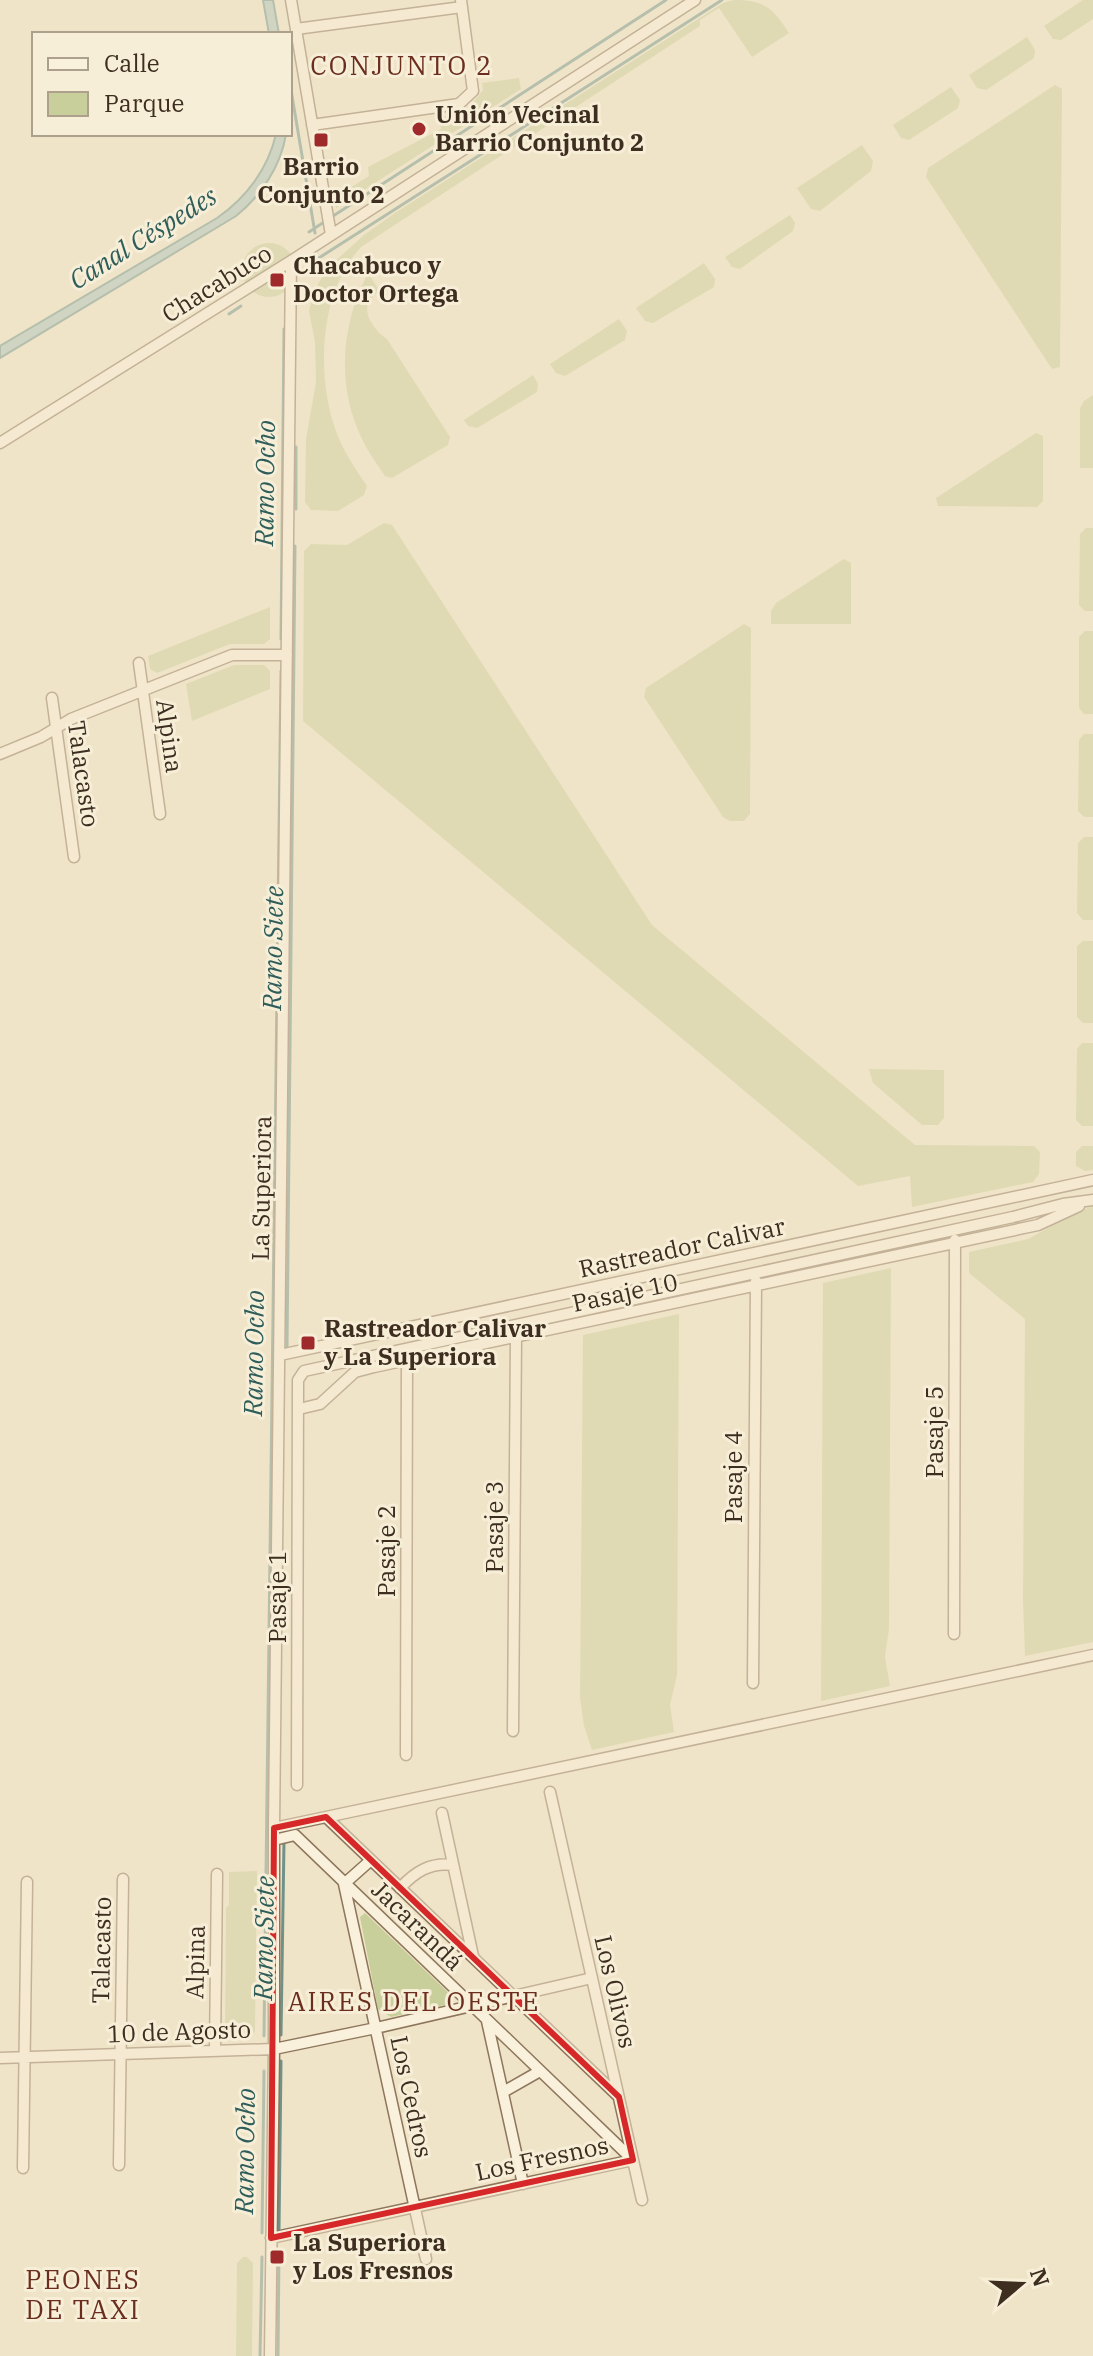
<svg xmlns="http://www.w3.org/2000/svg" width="1093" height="2356" font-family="'IBM Plex Serif',serif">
	<rect width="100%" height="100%" fill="#f0e4c8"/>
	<path fill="#c9cf9b" d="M734,0C764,0 773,8 789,33L752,57L719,8L700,20V26L361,247C319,291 316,377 336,431C343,451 355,468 367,486L364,495L338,511L311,510L305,502L306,439L316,382L315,342L309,311L313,293L325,272L333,263L364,235L395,213L723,3Z
		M1083,0H1093V19L1061,40L1053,39L1044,26Z
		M1027,37L1035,50L1034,58L986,90L977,88L969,75Z
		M519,78L521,89L336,208L334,198L369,176L368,167L441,129L439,117L465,113L483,90L482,83Z
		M1055,85L1062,89L1060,367L1052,369L926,177L928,168Z
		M951,87L960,100L958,108L909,140L901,138L893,125Z
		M862,145L873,161L871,171L820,211L811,209L797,188Z
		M790,215L795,223L793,231L740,269L732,267L725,257Z
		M242 270a27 27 0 1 1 54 0a27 27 0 1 1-54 0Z
		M704,263L715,279L714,287L653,323L645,321L636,308Z
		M368,273L383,296L377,293C357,306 371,328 387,339L450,437L448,445L392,478L385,476C377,464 368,452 362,439C336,386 341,324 368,273Z
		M619,319L627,331L625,340L565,376L556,373L550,364Z
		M533,375L538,384L537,392L477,428L468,426L464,420Z
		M1093,395V468H1080V408L1084,401Z
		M1036,433L1043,436V501L1037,507L938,506L936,498Z
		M384,523L392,525L652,925L915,1145L1034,1146L1040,1152L1039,1174L1033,1182L912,1207L910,1176L858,1186L303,721L304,551L311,544L347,545Z
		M1086,528H1093V611H1085L1079,605L1080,534Z
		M844,559L851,563V624H771V611L776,603Z
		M270,607V639L264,644H230L157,673L150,669L148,656Z
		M744,624L751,628L750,814L744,821H730L723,817L644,697L646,688Z
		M1085,631H1093V714H1084L1079,708V637Z
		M234,665H264L270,671V689L192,721L186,684Z
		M1084,734H1093V817H1084L1078,811L1079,740Z
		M1084,837H1093V920H1083L1077,913L1078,843Z
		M1083,941H1093V1023H1083L1077,1017V946Z
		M1082,1043H1093V1126H1082L1076,1120L1077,1049Z
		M869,1069L944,1070V1118L938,1125H922L873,1083Z
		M1082,1146H1093V1170L1085,1171L1076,1166V1152Z
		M1093,1206V1642L1025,1656L1023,1600L1025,1319L969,1273V1252L1028,1239L1077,1212Z
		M891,1268L889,1629L885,1657L890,1686L821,1701L823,1283Z
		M679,1314L677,1675L670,1705L674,1732L592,1750L584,1726L580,1697L583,1335Z
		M257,1871L255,2031L250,2037L230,2038L225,2032L226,1908L229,1905V1872Z
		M365,1913L453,1997L449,2004L391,2017L378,2009L360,1917Z
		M243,2257H247L253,2263L252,2356H236L237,2263Z"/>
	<path fill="#a9c4bc" stroke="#6f938a" stroke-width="2" d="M263,0H273L279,34H269Z
		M276,134H286C281,166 261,196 236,216L0,358V346L217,218C246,198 268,169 276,134Z"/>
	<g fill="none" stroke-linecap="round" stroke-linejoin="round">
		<path stroke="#6f938a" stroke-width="3" d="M290,84L315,233
			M330,218L666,0
			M309,232L324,222
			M311,263L722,0
			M229,314L241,306
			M296,509V447
			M281,639L284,329
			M287,1349L295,546
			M281,2035L284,1842
			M264,2036L281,671
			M279,2229L281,2061
			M262,2233L264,2071
			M260,2356L262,2257
			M278,2356L279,2250"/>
		<g stroke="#8d765c" stroke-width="13">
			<path id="minor" d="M291,0L331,235
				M296,29L462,7
				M312,125L459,104L473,91L461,0
				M0,443L291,261L695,0
				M139,663L160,814
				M52,698L74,857
				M0,754L41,737L71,719L232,655H287
				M280,1355L1093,1180
				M299,1409L320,1404L355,1372L374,1367L1038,1225L1079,1206
				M954,1634L955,1240
				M753,1683L756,1281
				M513,1731L516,1334
				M406,1755L407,1353
				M297,1785L298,1380L304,1371L1013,1217L1063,1204L1093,1200
				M550,1792L642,2200
				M442,1813L473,1956
				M326,1817L617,2095
				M274,1828L1093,1655
				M274,1840L295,1835L633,2160
				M371,1860L344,1884L426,2259
				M400,1888C415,1872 430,1862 453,1865
				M487,2021L523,2184
				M215,2051L217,1874
				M0,2058L274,2049L376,2028L592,1978
				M503,2092L540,2071
				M119,2165L123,1879
				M23,2168L27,1882
				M271,2238L633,2160
				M270,2356L274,2049V1828L291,261"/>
		</g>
		<use href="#minor" stroke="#faf1dc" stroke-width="10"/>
	</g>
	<path d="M0 0H1093V2356H0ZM326,1817L619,2097L633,2160L271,2238L274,1828Z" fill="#f0e4c8" fill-opacity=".55" fill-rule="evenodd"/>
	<path fill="none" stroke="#d62828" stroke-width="6" stroke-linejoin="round" d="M326,1817L619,2097L633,2160L271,2238L274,1828Z"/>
	<g fill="#9e2a2b" stroke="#f7eed8" stroke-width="3">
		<circle cx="419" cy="129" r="8"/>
		<rect x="313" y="132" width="16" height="16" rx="4"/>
		<rect x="269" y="272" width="16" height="16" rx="4"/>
		<rect x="300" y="1335" width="16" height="16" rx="4"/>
		<rect x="269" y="2249" width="16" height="16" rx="4"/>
	</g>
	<g text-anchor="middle" stroke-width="6" stroke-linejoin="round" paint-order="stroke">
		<g font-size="24" font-weight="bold" fill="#3d2e20" stroke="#f7eed8" text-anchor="start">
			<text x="435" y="123">Unión Vecinal<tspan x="435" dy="28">Barrio Conjunto 2</tspan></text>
			<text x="321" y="175" text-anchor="middle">Barrio<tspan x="321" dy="28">Conjunto 2</tspan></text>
			<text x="293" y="274">Chacabuco y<tspan x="293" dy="28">Doctor Ortega</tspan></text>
			<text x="324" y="1337">Rastreador Calivar<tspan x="324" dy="28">y La Superiora</tspan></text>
			<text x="293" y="2251">La Superiora<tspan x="293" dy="28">y Los Fresnos</tspan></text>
		</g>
		<g font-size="24" fill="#3d2e20" stroke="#f7eed8">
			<text transform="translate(217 284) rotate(-32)" y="8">Chacabuco</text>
			<text transform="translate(169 736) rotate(82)" y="8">Alpina</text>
			<text transform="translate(83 774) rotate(82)" y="8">Talacasto</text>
			<text transform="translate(262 1188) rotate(-89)" y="8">La Superiora</text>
			<text transform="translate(682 1248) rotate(-12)" y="8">Rastreador Calivar</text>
			<text transform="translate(625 1293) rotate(-12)" y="8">Pasaje 10</text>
			<text transform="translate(935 1432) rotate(-90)" y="8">Pasaje 5</text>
			<text transform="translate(734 1477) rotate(-90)" y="8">Pasaje 4</text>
			<text transform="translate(495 1527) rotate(-90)" y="8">Pasaje 3</text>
			<text transform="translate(387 1551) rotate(-90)" y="8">Pasaje 2</text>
			<text transform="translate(278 1597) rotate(-90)" y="8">Pasaje 1</text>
			<text transform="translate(417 1926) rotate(44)" y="8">Jacarandá</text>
			<text transform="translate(102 1950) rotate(-89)" y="8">Talacasto</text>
			<text transform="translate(196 1962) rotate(-89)" y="8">Alpina</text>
			<text transform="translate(615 1992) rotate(77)" y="8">Los Olivos</text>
			<text transform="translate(179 2032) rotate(-2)" y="8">10 de Agosto</text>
			<text transform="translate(411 2097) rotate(78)" y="8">Los Cedros</text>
			<text transform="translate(542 2159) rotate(-12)" y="8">Los Fresnos</text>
		</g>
		<g font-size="26" letter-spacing="2" fill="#6b2e1e" stroke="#f7eed8">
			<text x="402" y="75">CONJUNTO 2</text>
			<text x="414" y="2011">AIRES DEL OESTE</text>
			<text x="83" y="2289">PEONES<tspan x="83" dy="30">DE TAXI</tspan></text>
		</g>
		<g font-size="26" font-style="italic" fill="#2f5d5a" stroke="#f7eed8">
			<text transform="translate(143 238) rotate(-32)" y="9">Canal Céspedes</text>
			<text transform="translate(265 483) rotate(-89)" y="9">Ramo Ocho</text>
			<text transform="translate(273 948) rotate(-89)" y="9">Ramo Siete</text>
			<text transform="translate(254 1353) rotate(-89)" y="9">Ramo Ocho</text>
			<text transform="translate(264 1938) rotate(-89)" y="9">Ramo Siete</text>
			<text transform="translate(245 2151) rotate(-89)" y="9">Ramo Ocho</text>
		</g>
	</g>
	<rect x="32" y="32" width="260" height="104" fill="#f7eed8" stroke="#ada18e" stroke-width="2"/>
	<rect x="48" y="58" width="40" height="12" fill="#faf1dc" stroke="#ada18e" stroke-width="2"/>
	<text x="104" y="72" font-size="24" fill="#3d2e20">Calle</text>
	<rect x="48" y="92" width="40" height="24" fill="#c9cf9b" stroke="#ada18e" stroke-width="2"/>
	<text x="104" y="112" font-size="24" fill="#3d2e20">Parque</text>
	<g transform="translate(1021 2284) rotate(71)" stroke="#f7eed8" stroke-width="6" paint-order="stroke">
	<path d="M0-6L14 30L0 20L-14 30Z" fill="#3d2e20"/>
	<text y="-12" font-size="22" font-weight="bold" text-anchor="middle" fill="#3d2e20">N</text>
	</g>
</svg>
